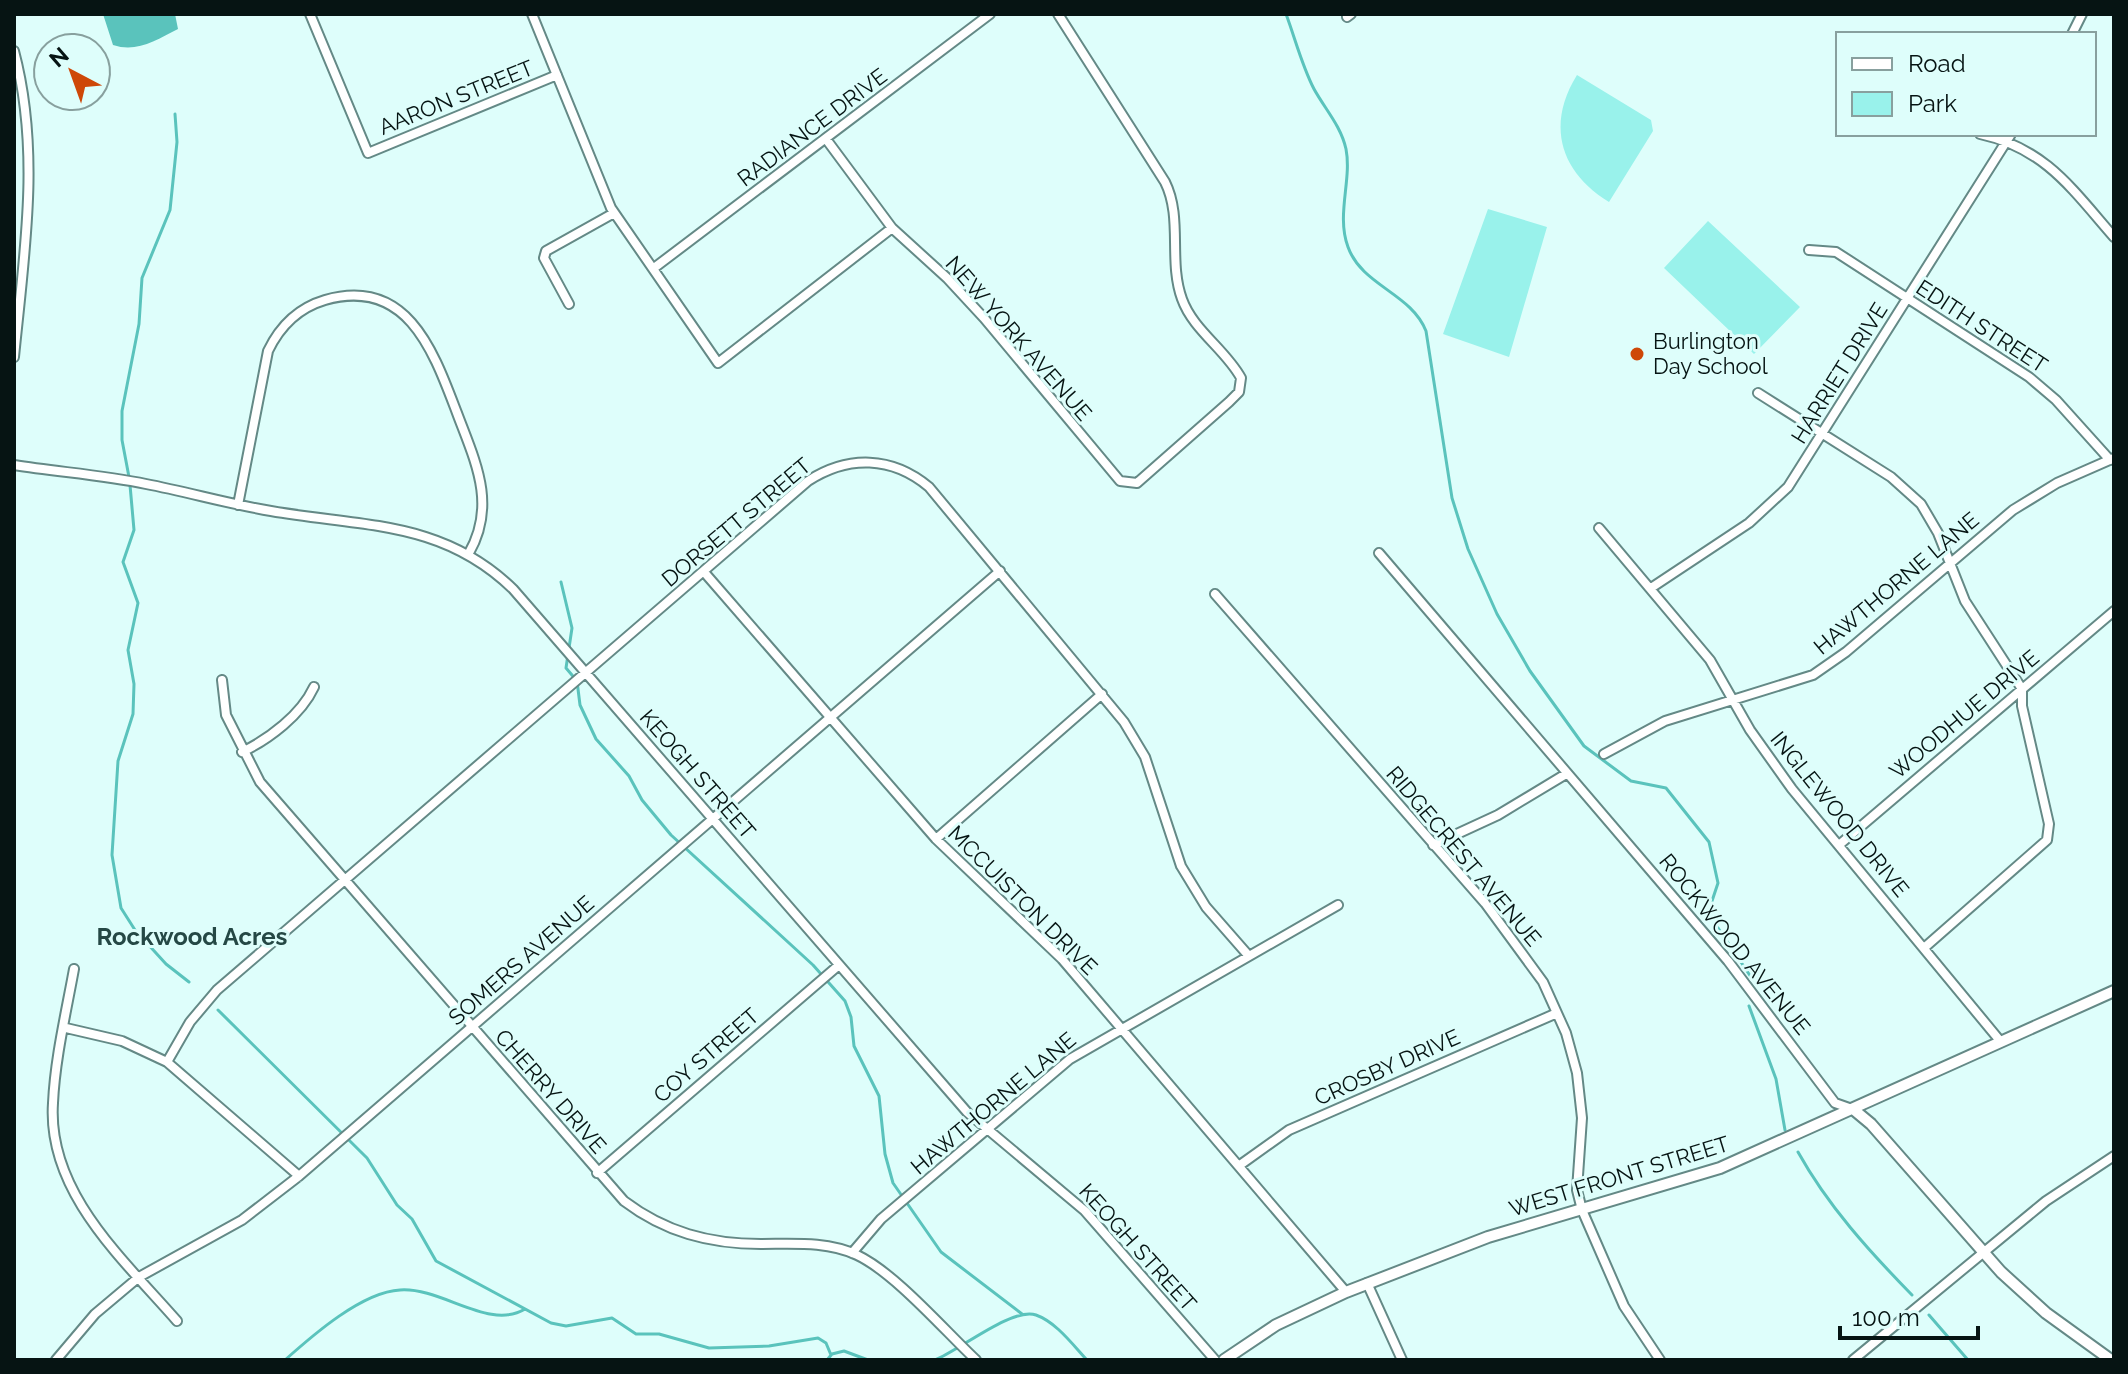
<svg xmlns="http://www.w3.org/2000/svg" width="2128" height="1374" font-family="Raleway,sans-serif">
	<rect width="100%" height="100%" fill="#defefb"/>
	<path fill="#99f2eb" d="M1577,75L1651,120L1653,131L1609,202C1560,172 1546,125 1577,75Z
		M1488,209L1547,227L1509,357L1443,334Z
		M1708,221L1800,307L1754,354L1664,268Z"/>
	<path fill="#5ac3bc" d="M103,14H175L178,29C156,40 137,53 113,45Z"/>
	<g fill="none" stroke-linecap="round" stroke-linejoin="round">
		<path stroke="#5ac3bc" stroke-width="3" d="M1286,14C1295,38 1302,66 1314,89C1325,109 1341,126 1346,149C1352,180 1336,215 1348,247C1362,286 1411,293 1426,331L1452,498L1468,549L1497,614L1530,671L1584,746L1631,781L1666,788L1709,842L1718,883L1708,913L1753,980
			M129,477L122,440V411L139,324L142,278L170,210L177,142L175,114
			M130,485L134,530L123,562L138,603L128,650L134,684L133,714L118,761L112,855L121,908L135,930L166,964L189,982
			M561,582L572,628L566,668L577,681L580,705L596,739L629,776L642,800L671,835L813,965L845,1001L851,1017L854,1046L879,1096L885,1154L893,1183L941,1252L1022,1314
			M1749,1006L1776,1079L1785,1130
			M218,1010L367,1158L397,1205L412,1219L436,1261L551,1323L566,1326L612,1318L636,1334H659L709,1348L769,1346L818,1338L826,1343L831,1355
			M1798,1152C1828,1206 1869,1251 1912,1295
			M1929,1315L1968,1360
			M285,1360C313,1335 362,1292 400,1290C442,1287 489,1331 525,1309
			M827,1360L832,1354L844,1351L868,1360
			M935,1360C960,1350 1012,1307 1036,1315C1056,1322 1073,1345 1087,1360"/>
		<g stroke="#648986" stroke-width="12">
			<path id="minor" d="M310,14L368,153L557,75
				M532,14L611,208L718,363L892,228
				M1347,17L1351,14
				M2072,34L2082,14
				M14,51C41,152 24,255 14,357
				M1980,134C2045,148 2072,189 2114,237
				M826,139L892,228L947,278L984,318L1120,481L1137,483L1229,402L1239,392L1241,378C1226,350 1193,330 1182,299C1168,261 1183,218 1165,182L1058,14
				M1809,250L1836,252L2029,377L2056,400L2110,460
				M654,268L990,14
				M569,304L544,258L546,251L614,213
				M1758,393L1891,477L1921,504L1938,533L1965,601L2022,689V706L2049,824L2047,840L1924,948
				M14,465C58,472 103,475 146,484C188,492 229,504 271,511C363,527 442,520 513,589L967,1112L1085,1211L1215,1360
				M238,505L268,351C280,326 298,308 325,300C408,276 434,353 457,413C475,461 497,504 469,553
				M1599,528L1710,660L1750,730L1792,789L2001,1042
				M1379,553L1728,961L1835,1103L1852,1109
				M704,572L936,839L1062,959L1346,1292
				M1651,588L1749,523L1788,487L2011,134
				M1215,594L1485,903L1543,982L1566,1033L1577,1073L1582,1118L1577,1190L1582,1210L1624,1306L1660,1360
				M222,680L226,715L260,782L624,1201C665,1232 709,1244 761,1244C793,1244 827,1241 857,1255C895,1273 944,1330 976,1360
				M242,752C269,739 301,715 314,687
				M1604,754L1665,721L1813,675L1846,652L2013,510L2057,483L2114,458
				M936,839L1102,694
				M1433,845L1498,815L1566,774
				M1839,845L2114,611
				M74,969C66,1013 55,1059 53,1103C47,1192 123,1259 177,1321
				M66,1028L122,1041L167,1062L299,1176
				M167,1062L190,1022L217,990L808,481C848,455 892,456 929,487L1124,722L1145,757L1181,866L1206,907L1248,955
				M1240,1165L1289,1130L1557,1013
				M597,1173L839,965
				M852,1253L881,1219L1070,1059L1338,905
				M1367,1283L1402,1360
				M56,1360L95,1314L139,1277L242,1220L299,1176L1000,571
				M1853,1360L2046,1201L2114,1156"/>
		</g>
		<g stroke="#648986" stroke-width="14">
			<path id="tertiary" d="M1853,1109L1871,1124L2001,1272L2046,1313L2111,1360
				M1224,1360L1276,1325L1346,1292L1488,1237L1720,1168L2114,991"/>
		</g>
		<use href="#minor" stroke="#fff" stroke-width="8"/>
		<use href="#tertiary" stroke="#fff" stroke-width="10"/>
	</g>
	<circle fill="#ce4808" stroke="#defefb" stroke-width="3" cx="1637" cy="354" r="8"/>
	<g text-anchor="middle" stroke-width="6" stroke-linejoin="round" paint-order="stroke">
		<g font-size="22" fill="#061413" stroke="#defefb">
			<text transform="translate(456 97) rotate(-22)" y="8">AARON STREET</text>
			<text transform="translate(812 127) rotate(-37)" y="8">RADIANCE DRIVE</text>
			<text transform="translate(1982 326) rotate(33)" y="8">EDITH STREET</text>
			<text transform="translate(1019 338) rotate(49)" y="8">NEW YORK AVENUE</text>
			<text transform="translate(1839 373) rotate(-58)" y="8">HARRIET DRIVE</text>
			<text transform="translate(736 522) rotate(-40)" y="8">DORSETT STREET</text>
			<text transform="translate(1896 583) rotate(-40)" y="8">HAWTHORNE LANE</text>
			<text transform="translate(1964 714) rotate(-40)" y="8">WOODHUE DRIVE</text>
			<text transform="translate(698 774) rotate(49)" y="8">KEOGH STREET</text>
			<text transform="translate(1840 814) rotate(51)" y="8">INGLEWOOD DRIVE</text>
			<text transform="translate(1464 856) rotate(50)" y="8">RIDGECREST AVENUE</text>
			<text transform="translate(1023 900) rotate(45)" y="8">MCCUISTON DRIVE</text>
			<text transform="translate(1735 944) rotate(51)" y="8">ROCKWOOD AVENUE</text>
			<text transform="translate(521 960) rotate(-41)" y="8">SOMERS AVENUE</text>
			<text transform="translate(706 1055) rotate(-41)" y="8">COY STREET</text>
			<text transform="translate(1387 1067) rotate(-24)" y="8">CROSBY DRIVE</text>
			<text transform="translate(551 1091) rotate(49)" y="8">CHERRY DRIVE</text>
			<text transform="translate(993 1103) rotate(-40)" y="8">HAWTHORNE LANE</text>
			<text transform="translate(1619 1176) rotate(-17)" y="8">WEST FRONT STREET</text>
			<text transform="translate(1138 1247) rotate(48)" y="8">KEOGH STREET</text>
		</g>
		<g font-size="22" fill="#061413" stroke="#defefb" text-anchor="start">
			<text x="1653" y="349">Burlington<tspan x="1653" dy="25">Day School</tspan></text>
		</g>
		<g font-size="24" font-weight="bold" fill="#254845" stroke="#defefb">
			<text x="192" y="945">Rockwood Acres</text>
		</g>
	</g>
	<rect width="2128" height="1374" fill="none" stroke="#061413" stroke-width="32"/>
	<rect x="1836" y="32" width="260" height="104" fill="#defefb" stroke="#88a09e" stroke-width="2"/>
	<rect x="1852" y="58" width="40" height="12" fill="#ffffff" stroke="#88a09e" stroke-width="2"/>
	<text x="1908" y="72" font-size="24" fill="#061413">Road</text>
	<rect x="1852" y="92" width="40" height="24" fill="#99f2eb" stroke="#88a09e" stroke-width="2"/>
	<text x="1908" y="112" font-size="24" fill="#061413">Park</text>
	<g transform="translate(72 72) rotate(319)"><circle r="38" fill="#defefb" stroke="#88a09e" stroke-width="2"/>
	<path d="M0-6L14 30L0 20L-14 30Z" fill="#ce4808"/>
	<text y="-12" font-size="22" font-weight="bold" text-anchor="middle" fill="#061413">N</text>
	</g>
	<path d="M1840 1326v12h138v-12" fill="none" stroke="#061413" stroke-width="4"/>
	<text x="1852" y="1326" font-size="24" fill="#061413" stroke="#defefb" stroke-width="6" paint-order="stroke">100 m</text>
</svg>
